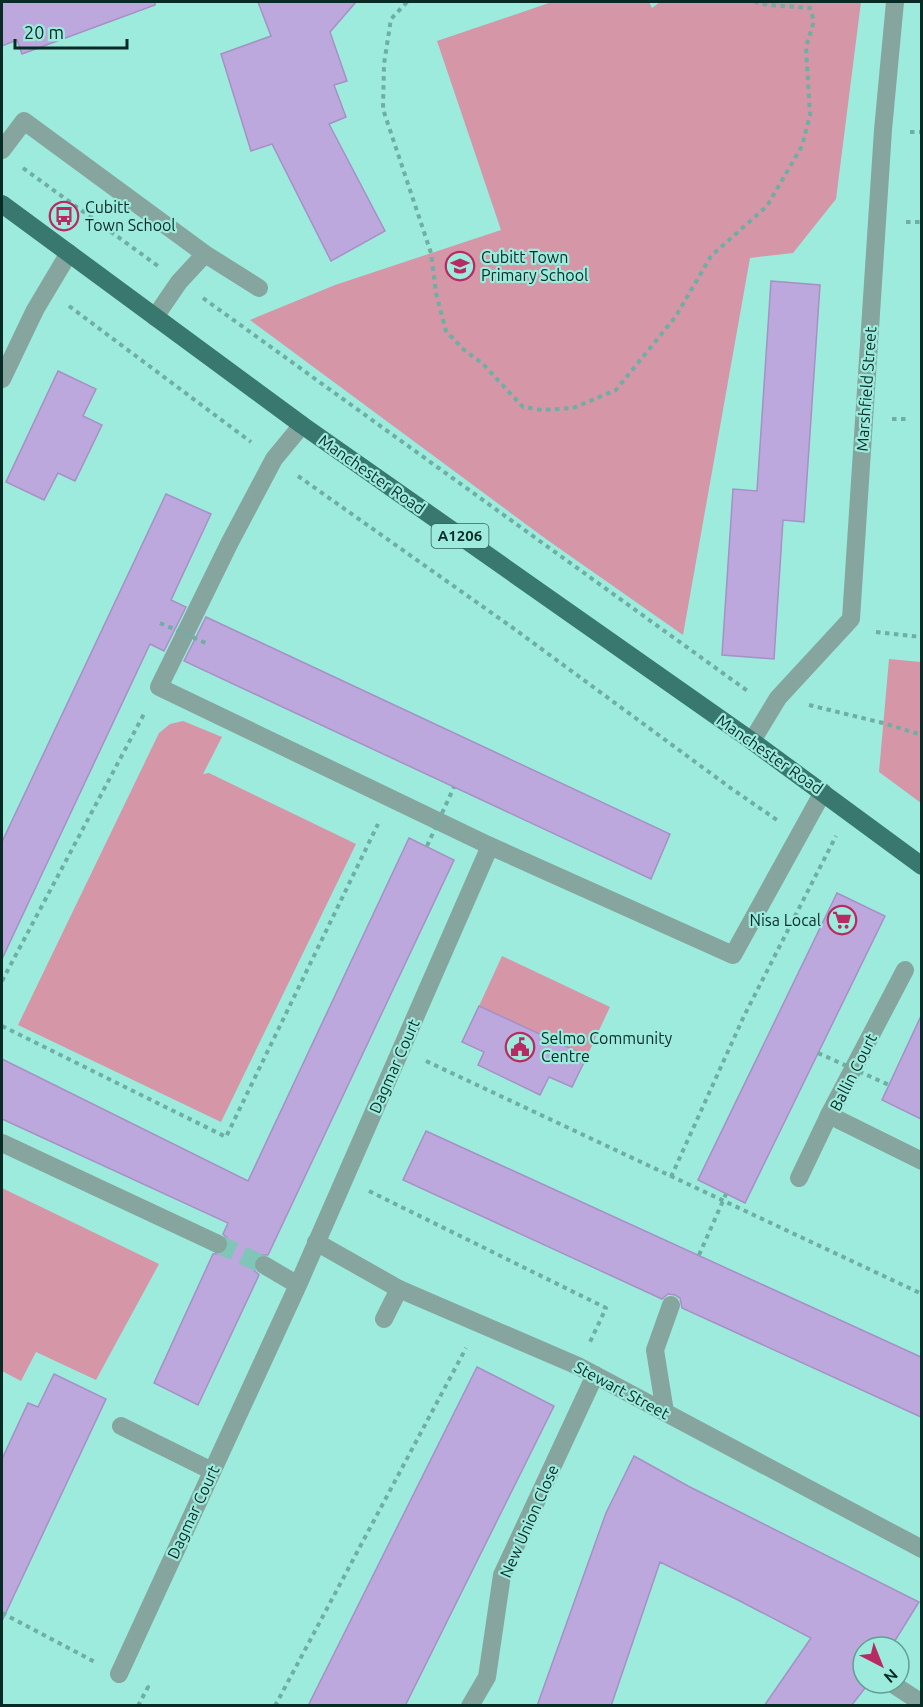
<svg xmlns="http://www.w3.org/2000/svg" width="923" height="1707" font-family="Ubuntu,sans-serif">
	<rect width="100%" height="100%" fill="#9debdd"/>
	<path fill="#d596a7" d="M552,2H649L652,8L660,2H861L836,199L793,253L750,258L683,635L546,539L250,320L335,285L501,230L437,41Z
		M889,659L921,662V803L879,772Z
		M183,721L222,737L203,774L209,773L356,844L221,1122L18,1025L159,733L170,724Z
		M502,956L610,1007L587,1056L479,1006Z
		M2,1188L159,1264L96,1380L36,1352L21,1381L2,1371Z"/>
	<path fill="#bda8de" stroke="#a591c5" stroke-width="1.5" d="M2,2H155V5L22,54L17,40L2,46Z
		M258,2H356L330,32L347,81L334,85L346,117L329,124L385,231L331,261L272,144L251,151L221,54L271,36Z
		M771,281L820,285L804,522L783,520L774,659L722,655L733,489L757,491Z
		M58,371L96,389L83,416L102,425L75,481L58,473L44,500L6,482Z
		M166,494L211,514L171,600L186,607L164,651L150,644L2,959V842Z
		M206,617L670,834L651,879L184,661Z
		M409,838L454,860L268,1255H259L254,1260V1270L259,1275L198,1405L154,1383L213,1254L224,1253L228,1248L227,1238L223,1234L228,1223L2,1119V1059L248,1181Z
		M837,893L885,916L745,1203L698,1180Z
		M479,1006L587,1056L572,1087L549,1077L540,1095L478,1065L484,1052L462,1042Z
		M921,1016V1119L882,1100Z
		M426,1131L921,1357V1417L682,1308L680,1298L675,1295L668,1294L662,1299L403,1180Z
		M477,1367L554,1406L405,1706H308Z
		M54,1374L106,1399L2,1621V1459L28,1403L38,1407Z
		M634,1456L688,1486L919,1602L891,1647H863V1683H869L851,1706H764L811,1638L736,1599L660,1562L611,1706H537L606,1513Z"/>
	<g fill="none" stroke-linecap="round" stroke-linejoin="round">
		<path stroke="#7fc5b8" stroke-width="18" stroke-dasharray="18 9" stroke-linecap="butt" d="M218,1244L264,1265"/>
		<path stroke="#6eaea3" stroke-width="4" stroke-dasharray="4.5 4.5" stroke-linecap="butt" d="M407,2L391,19L384,64L383,109L431,253L436,293L446,331L464,350L482,363L523,407L542,410L573,408L616,390L676,316L711,256L767,206L802,146L810,115L806,47L814,21L810,8L768,5L755,2
			M910,132H922
			M23,168L158,266
			M906,222H922
			M203,298L749,692
			M69,306L251,442
			M892,419H910
			M298,476L513,628L732,789L777,820
			M876,632L922,637
			M809,705L883,723L922,735
			M2,981L145,712
			M2,1026L226,1137L378,824
			M426,1061L922,1294
			M671,1177L744,1016L836,836
			M369,1191L606,1308L590,1342
			M2,1613L95,1662
			M138,1706L148,1687L145,1686
			M275,1706L466,1348"/>
		<path stroke="#86a59f" stroke-width="18" d="M2,150L24,121L205,254L259,288
			M155,317L179,282L205,254
			M302,425L274,459L230,542L159,687L490,846
			M799,1178L829,1115
			M384,1319L399,1289
			M665,1412L655,1350L671,1305
			M121,1426L212,1471
			M891,1683L922,1703
			M470,1706L487,1677L502,1575L595,1375"/>
		<path stroke="#86a59f" stroke-width="18" d="M2,379L35,310L69,253
			M752,741L778,698L851,619L883,130L895,2
			M905,970L829,1115L922,1161
			M2,1143L218,1244
			M316,1242L399,1289L578,1366L922,1549
			M264,1265L298,1285
			M119,1674L298,1285L490,846L733,955L823,792"/>
		<path stroke="#39786e" stroke-width="18" d="M2,204L302,425L752,741L922,866"/>
		<path stroke="#6eaea3" stroke-width="4" stroke-dasharray="4.5 4.5" stroke-linecap="butt" d="M160,623L208,644
			M427,846L454,787
			M818,1053L889,1085
			M699,1255L726,1194"/>
	</g>
	<defs>
		<g id="bus-ring" transform="scale(1.5)"><circle r="9.5" fill="#9debdd" stroke="#b72b62" stroke-width="1.5"/><path d="M-5-6H5V4H4V6H2V4H-2V6H-4V4H-5ZM-3.5-4V0h7V-4ZM-3.5 1.2v1.5H-2V1.2ZM2 1.2v1.5H3.5V1.2Z" fill="#b72b62"/></g>
		<g id="school-ring" transform="scale(1.5)"><circle r="9.5" fill="#9debdd" stroke="#b72b62" stroke-width="1.5"/><path d="M0-5L7-2L0 1L-7-2ZM-4 1L0 2.5L4 1V4Q0 6-4 4Z" fill="#b72b62"/></g>
		<g id="supermarket-ring" transform="scale(1.5)"><circle r="9.5" fill="#9debdd" stroke="#b72b62" stroke-width="1.5"/><path d="M-6-5.5h2.5l.6 2H6L4.5 2H-2.5L-4.4-4H-6ZM-1.5 3.2a1.3 1.3 0 1 0 .1 0ZM3 3.2a1.3 1.3 0 1 0 .1 0Z" fill="#b72b62"/></g>
		<g id="civic-ring" transform="scale(1.5)"><circle r="9.5" fill="#9debdd" stroke="#b72b62" stroke-width="1.5"/><path d="M-.6-6.5H3V-4.5H.6V-3L4-1V1h2V6H-6V1h2V-1L-.6-3ZM-1.2 2.5V6h2.4V2.5Z" fill="#b72b62"/></g>
	</defs>
	<g fill-rule="evenodd">
		<use href="#bus-ring" x="64" y="216"/>
		<use href="#school-ring" x="460" y="266"/>
		<use href="#supermarket-ring" x="842" y="920"/>
		<use href="#civic-ring" x="520" y="1047"/>
	</g>
	<g text-anchor="middle" stroke-width="4.5" stroke-linejoin="round" paint-order="stroke">
		<rect fill="#9debdd" stroke="#35655d" stroke-width="1.5" x="431.5" y="524" width="57" height="24" rx="4.5"/>
		<g font-size="15" font-weight="bold" fill="#092b26">
			<text x="460" y="541">A1206</text>
		</g>
		<g font-size="16" fill="#092b26" stroke="#9debdd" text-anchor="start">
			<text x="85" y="213">Cubitt<tspan x="85" dy="18">Town School</tspan></text>
			<text x="481" y="263">Cubitt Town<tspan x="481" dy="18">Primary School</tspan></text>
			<text x="821" y="926" text-anchor="end">Nisa Local</text>
			<text x="541" y="1044">Selmo Community<tspan x="541" dy="18">Centre</tspan></text>
		</g>
		<g font-size="16" fill="#092b26" stroke="#9debdd">
			<text transform="translate(866 389) rotate(-86)" y="6">Marshfield Street</text>
			<text transform="translate(372 474) rotate(35)" y="6">Manchester Road</text>
			<text transform="translate(770 754) rotate(35)" y="6">Manchester Road</text>
			<text transform="translate(394 1066) rotate(-66)" y="6">Dagmar Court</text>
			<text transform="translate(853 1072) rotate(-63)" y="6">Ballin Court</text>
			<text transform="translate(622 1390) rotate(28)" y="6">Stewart Street</text>
			<text transform="translate(193 1512) rotate(-65)" y="6">Dagmar Court</text>
			<text transform="translate(529 1521) rotate(-66)" y="6">New Union Close</text>
		</g>
	</g>
	<rect width="923" height="1707" fill="none" stroke="#092b26" stroke-width="6"/>
	<g transform="translate(881 1665) rotate(138)"><circle r="28" fill="#9debdd" stroke="#629e94" stroke-width="1.5"/>
	<path d="M0-4.5L10 22L0 15L-10 22Z" fill="#b72b62"/>
	<text y="-9" font-size="16" font-weight="bold" text-anchor="middle" fill="#092b26">N</text>
	</g>
	<path d="M15 39v9h112v-9" fill="none" stroke="#092b26" stroke-width="3"/>
	<text x="24" y="39" font-size="18" fill="#092b26" stroke="#9debdd" stroke-width="4.5" paint-order="stroke">20 m</text>
</svg>
